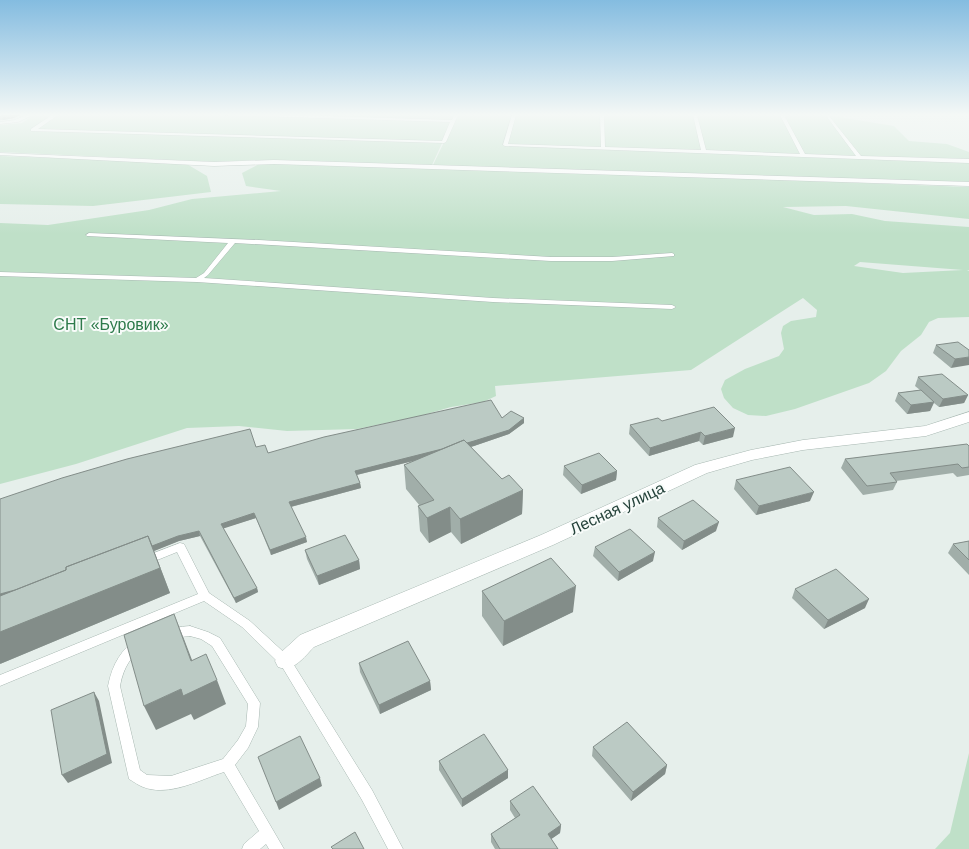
<svg xmlns="http://www.w3.org/2000/svg" width="969" height="849" font-family="Arial,sans-serif">
	<rect width="100%" height="100%" fill="#e6efeb"/>
	<path fill="#bfe0c8" fill-rule="evenodd" d="M34,115H455L432,165L255,160L216,162L0,152V125L22,123Z
		M457,115H826L894,126L909,141L947,144L969,152V182L433,165Z
		M0,156L185,163L207,176L211,192L93,206L0,204Z
		M261,163L597,173L969,187V219L846,206L783,207L814,215L852,214L885,221L969,227V270H967L969,271V317L938,318L929,322L921,335L901,351L886,371L869,383L795,409L766,416L748,415L733,408L724,398L721,389L725,380L745,369L779,356L784,349L781,333L783,326L791,321L816,317L817,310L803,298L691,370L495,386L496,396L483,402L451,407L420,416L357,429L287,431L239,426L187,428L76,464L0,484V223L48,225L149,210L192,199L281,191L246,186L242,173ZM860,262L963,270L903,273L854,266Z
		M969,753V849H935L950,833Z"/>
	<g fill="none" stroke-linecap="round" stroke-linejoin="round">
		<g stroke="#a8b8b2" stroke-width="1">
			<path id="service" d="M26,115H33L18,122L0,124V122L15,120Z
				M52,115H58L38,129L442,141L450,122L225,115H295L452,120L454,115H458L446,142L444,143L31,131V129Z
				M512,115H516L508,144L601,147L600,115H604L605,147L701,150L693,115H697L706,150L800,154L780,115H784L805,154L856,156L827,117L829,116L861,156L969,159V163L505,146L503,145Z
				M0,153L214,162L274,160L969,182V186L274,164L214,166L0,155Z
				M89,233L259,240L551,257H612L672,253L674,254V256L612,261H551L235,243L208,275L204,278L493,298L672,305L676,307L672,309L493,302L197,282L0,276V272L196,278L204,273L228,243L87,236L86,235Z
				M180,543L184,544L209,593L250,621L289,657L372,790L403,849H388L362,800L281,665L242,627L204,601L0,686V675L198,594L177,552L145,565L141,564L140,561L141,558Z
				M190,626L208,632L220,638L260,703L258,727L248,748L235,765L284,849H269L266,844L260,849H242L244,844L259,831L224,772C199,780 169,797 143,787C138,785 134,782 129,779L108,686C117,640 147,629 190,626ZM190,636L201,639L212,646L248,704L246,726L238,740L223,759L171,776L147,775L140,770L120,686C127,647 154,639 190,636Z"/>
		</g>
		<g stroke="#a8b8b2" stroke-width="1">
			<path id="minor" d="M969,412V422L926,436L803,450L752,460L707,473L553,545L314,647C304,657 293,673 278,667L275,661L278,655L300,635L541,535L695,465L751,450L803,440L925,426Z"/>
		</g>
		<use href="#service" fill="#fff" fill-rule="evenodd"/>
		<use href="#minor" fill="#fff" fill-rule="evenodd"/>
	</g>
	<path fill="#a1aea9" d="M0,115H20L14,118L3,120H0Z
		M936,345L969,350L951,368L933,353Z
		M918,377L968,395L964,403L939,407L934,403L930,411L907,414L895,401L898,393L920,390L915,386Z
		M502,418H524V423L509,434L471,447L502,479L523,490L522,514L461,544L451,532L429,543L420,531L418,506H420L406,489L404,465L413,461L357,475L360,483L361,488L291,507L307,542L271,555L256,518L223,528L257,588L258,592L236,603L200,536L179,541L154,551L170,593L0,664L256,447L268,453Z
		M662,421L733,437L703,445L699,441L649,456L629,434L630,425Z
		M969,446V475L957,477L953,473L896,481L897,482L893,490L863,495L841,468L845,459Z
		M564,466L617,471L616,480L581,494L563,475Z
		M736,480L810,501L756,515L734,489Z
		M658,518L716,531L682,550L657,527Z
		M969,541V575L948,553L953,544Z
		M595,547L653,561L618,581L593,556Z
		M305,550L359,560L360,569L319,585L307,559Z
		M795,589L865,608L824,629L792,598Z
		M482,591L573,612L503,646L482,616Z
		M359,663L430,681L431,690L380,714L360,672Z
		M593,747L667,765L665,774L631,801L592,756Z
		M439,761L508,770V778L462,807L439,770Z
		M510,801L561,825L560,833L551,839L558,849H495L491,842V834L515,818L510,810Z"/>
	<path fill="#838d89" d="M1,115H20L14,118L3,120Z
		M969,357V365L951,368L955,359Z
		M968,395L964,403L939,407L943,399Z
		M934,402L930,411L907,414L911,405Z
		M524,418V423L509,434L474,446L356,475L355,471Z
		M735,428L733,437L703,445L705,436Z
		M701,432L699,441L649,456L650,448Z
		M617,471L616,480L581,494L582,485Z
		M360,483L361,488L290,507L289,502Z
		M523,490L522,514L461,544L460,519Z
		M814,492L810,501L756,515L759,506Z
		M450,507L451,532L429,543L427,518Z
		M254,513L256,518L222,529L221,524Z
		M719,522L716,531L682,550L684,541Z
		M199,531L200,536L179,541L154,551L170,593L0,664V594L178,536Z
		M306,537L307,542L271,555L270,550Z
		M655,552L653,561L618,581L619,572Z
		M359,560L360,569L319,585L317,576Z
		M576,586L573,612L503,646L504,621Z
		M257,588L258,592L236,603L234,598Z
		M869,599L865,608L824,629L828,620Z
		M174,614L184,639L202,686L191,661Z
		M217,680L226,704L194,720L191,714L156,730L144,706L181,689Z
		M430,681L431,690L380,714L379,705Z
		M94,692L99,701L112,763L68,783L62,775Z
		M667,765L665,774L631,801L633,792Z
		M508,770V778L462,807V799Z
		M320,778L322,786L279,810L276,802Z
		M561,825L560,833L547,842L548,834Z"/>
	<path fill="#bbcac4" stroke="#838d89" d="M958,342L969,350V357L955,359L936,345Z
		M942,374L968,395L943,399L918,377Z
		M921,390L934,402L911,405L898,393Z
		M491,400L502,418L511,411L524,418L509,430L474,441L467,443L464,440L442,449L355,471L360,483L289,502L306,537L270,550L254,513L221,524L257,588L234,598L199,531L178,536L152,546L148,536L66,567V570L15,590L0,594V499L62,478L127,459L250,429L256,447L265,445L268,453L324,437Z
		M714,407L735,428L705,436L701,432L650,448L630,425L658,418L662,421Z
		M464,440L502,479L509,475L523,490L460,519L450,507L427,518L418,506L434,500L404,465Z
		M967,444L969,446V467L962,468L958,464L890,473L897,482L867,486L845,459Z
		M599,453L617,471L582,485L564,466Z
		M790,467L814,492L759,506L736,480Z
		M693,500L719,522L684,541L658,518Z
		M630,529L655,552L619,572L595,547Z
		M345,535L359,560L317,576L305,550Z
		M148,536L160,568L0,632V596L66,570V567Z
		M969,541V560L953,544Z
		M551,558L576,586L504,621L482,591Z
		M836,569L869,599L828,620L795,589Z
		M174,614L191,661L206,654L217,680L183,696L181,689L144,706L124,635Z
		M408,641L430,681L379,705L359,663Z
		M94,692L107,754L62,775L51,710Z
		M627,722L667,765L633,792L593,747Z
		M484,734L508,770L462,799L439,761Z
		M300,736L320,778L276,802L258,757Z
		M533,786L561,825L548,834L558,849H500L491,834L520,815L510,801Z
		M355,832L364,849H333L331,847Z"/>
	<linearGradient id="sky" x2="0" y2="1"><stop stop-color="#84bce0"/><stop offset="0.49" stop-color="#f4f8f6"/><stop offset="1" stop-color="#f4f8f6" stop-opacity="0"/></linearGradient>
	<rect width="969" height="234" fill="url(#sky)"/>
	<g text-anchor="middle" stroke-width="4" stroke-linejoin="round" paint-order="stroke">
		<g font-size="16" fill="#2d7a4b" stroke="#f7fbf9">
			<text x="111" y="330">СНТ «Буровик»</text>
		</g>
		<g font-size="16" fill="#24423a" stroke="#f7fbf9">
			<text transform="translate(617 508) rotate(-25)" y="6">Лесная улица</text>
		</g>
	</g>
</svg>
